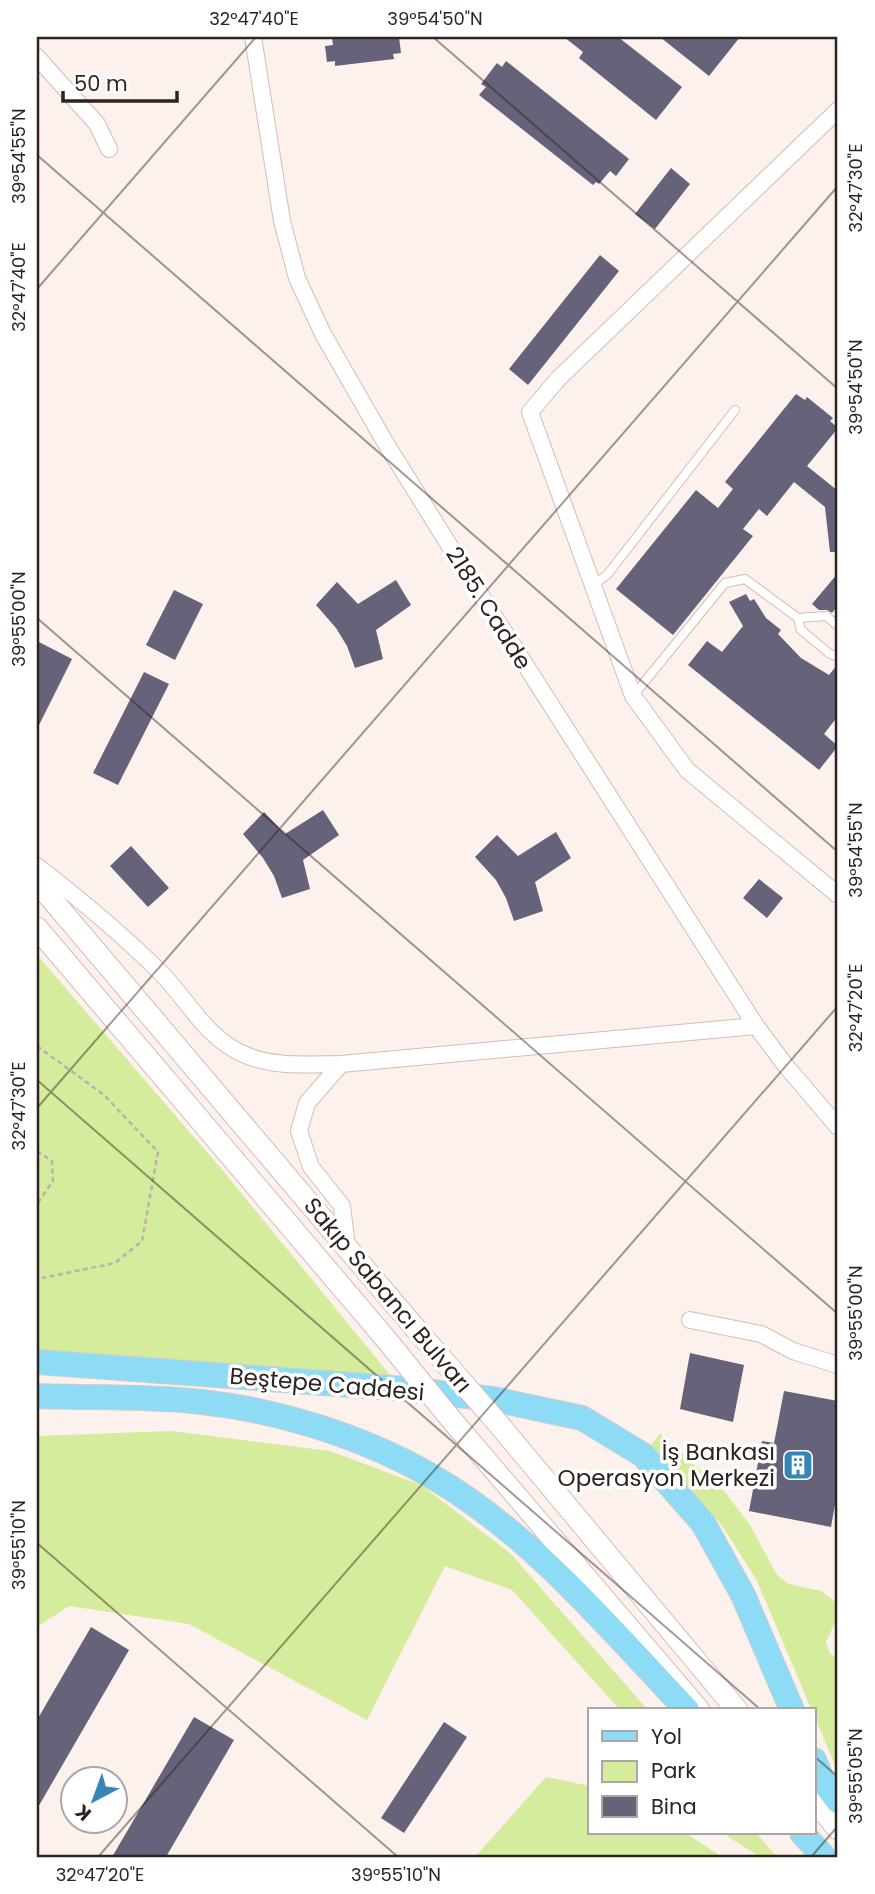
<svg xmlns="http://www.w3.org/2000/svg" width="875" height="1894" font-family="Poppins,sans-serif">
	<rect width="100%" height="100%" fill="#fcf1ec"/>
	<path fill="#d5ec9c" d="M37,955L224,1172L390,1375L37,1357Z
		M172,1431L330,1451L421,1485L510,1553L648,1710H620L512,1590L445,1566L367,1720L189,1624L69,1606L37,1627V1436Z
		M660,1434L725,1492L750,1525L777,1575L789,1584L821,1591L837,1603L838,1616L826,1642L830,1653L838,1659V1772L756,1579L723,1527L650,1446Z
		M546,1777L590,1786V1833H685L722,1857H475Z
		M726,1833H756L777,1857H760L730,1838Z"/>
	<path fill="#656279" d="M332,37H399L401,53L393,54L394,59L335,66V61L327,62L325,46L333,45Z
		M564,37H618L682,87L656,120L579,58L583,52Z
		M660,37H740L709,76Z
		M506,61L629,159L616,176L610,171L599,184L596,182L593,185L479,95L486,87L481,84L497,63L502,67Z
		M671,168L690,184L655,229L635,214Z
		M600,255L619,271L528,385L509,369Z
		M796,394L805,400L807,397L833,418L830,421L838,428L807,466L838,491V552H830L825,507L794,482L767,516L759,509L743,529L753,536L673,635L616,589L696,490L718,508L733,489L725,482Z
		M838,573V605L832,613L827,610H819L812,604Z
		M396,580L411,605L376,630L383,659L355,668L347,646L336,628L316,605L337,582L358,604Z
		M174,590L203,604L175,660L146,645Z
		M746,594L750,601L754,599L766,618L781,630L778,634L801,658L829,675L838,664V716L824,734L838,746L819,770L688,665L707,641L722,652L743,626L729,602Z
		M37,641L72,659L37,729Z
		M144,672L169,684L118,785L93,773Z
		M323,810L339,835L303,860L310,889L282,898L274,876L263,858L243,834L264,812L285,834Z
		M556,832L571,858L535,882L543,911L514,921L506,898L496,880L475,857L497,835L518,856Z
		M131,846L169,888L148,907L110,866Z
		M759,879L783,898L767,918L743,898Z
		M690,1353L744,1365L733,1422L680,1409Z
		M784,1391L838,1401V1488L831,1527L749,1511L762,1441L774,1443Z
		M91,1627L129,1650L37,1809V1720Z
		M194,1717L234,1740L166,1857H112Z
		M444,1722L467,1737L404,1833L381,1818Z"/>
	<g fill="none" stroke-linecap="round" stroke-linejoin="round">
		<g stroke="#d8bcb1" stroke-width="10">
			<path id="lane" d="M593,585L607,575L735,410
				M798,618L801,630L830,654L838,657
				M633,696L725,583L745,579L798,618L826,616L838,626"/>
		</g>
		<g stroke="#d8bcb1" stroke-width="18">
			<path id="street" d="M253,37L282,221L297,278L323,334L385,442L459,561L756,1026L786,1066L838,1127
				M37,57L97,124L109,149
				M838,110L558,379L530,412L633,696L687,770L838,895
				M37,866C81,900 123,935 162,974C189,1002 205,1036 241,1053C273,1068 306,1064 341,1064L756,1026
				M341,1064L307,1103L299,1131L311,1167L342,1206L347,1246
				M690,1320L761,1334L793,1351L838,1365"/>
		</g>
		<g stroke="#d8bcb1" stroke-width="23">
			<path id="secondary" d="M37,882L415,1328
				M37,928L385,1338
				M450,1418L699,1710
				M496,1421L737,1710
				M814,1800L838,1829"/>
		</g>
		<g stroke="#d1cfce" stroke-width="26">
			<path id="primary" d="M37,1362L406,1389L493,1399L582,1418L643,1455L703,1523L743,1595L792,1710
				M37,1396C91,1398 148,1396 202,1402C282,1411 368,1438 438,1480C535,1538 610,1629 687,1710
				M814,1760L822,1780L838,1801
				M802,1833L824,1857"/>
		</g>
		<path stroke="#bcb1ac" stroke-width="2.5" stroke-dasharray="5 3.5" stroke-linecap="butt" d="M37,1046L104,1095L158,1152L142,1241L115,1263L37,1279
			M37,1151L52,1161L53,1181L37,1204"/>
		<use href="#lane" stroke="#fff" stroke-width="8"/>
		<use href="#street" stroke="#fff" stroke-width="16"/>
		<use href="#secondary" stroke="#fff" stroke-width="21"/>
		<use href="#primary" stroke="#8ddbf4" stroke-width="24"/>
		<g stroke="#d8bcb1" stroke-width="23" stroke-linecap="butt">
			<path id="secondary-bridge" d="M415,1328L496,1421
				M385,1338L450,1418"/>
		</g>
		<use href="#secondary-bridge" stroke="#fff" stroke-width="21"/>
	</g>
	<path fill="none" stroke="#2e241f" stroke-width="2" stroke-opacity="0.45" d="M433,37L838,389M37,155L838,852M37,289L256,37M37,618L838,1314M37,1080L761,1710M37,1108L838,186M37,1543L398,1857M814,1756L838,1777M98,1857L838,1006M811,1857L838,1826"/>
	<defs>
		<g id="building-square" transform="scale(1.575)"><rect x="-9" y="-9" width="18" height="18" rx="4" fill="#3586b7" stroke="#fff"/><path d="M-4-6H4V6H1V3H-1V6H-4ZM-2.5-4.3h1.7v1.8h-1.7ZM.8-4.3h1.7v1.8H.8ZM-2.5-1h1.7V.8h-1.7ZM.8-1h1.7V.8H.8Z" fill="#fff"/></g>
	</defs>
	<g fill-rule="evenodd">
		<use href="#building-square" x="798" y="1465"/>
	</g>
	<g text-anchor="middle" stroke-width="7" stroke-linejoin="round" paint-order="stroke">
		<g font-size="23" fill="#2e241f" stroke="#fff">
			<text transform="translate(489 608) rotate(58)" y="8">2185. Cadde</text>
			<text transform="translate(388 1295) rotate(50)" y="8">Sakıp Sabancı Bulvarı</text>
			<text transform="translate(327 1384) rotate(5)" y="8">Beştepe Caddesi</text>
		</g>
		<g font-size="23" fill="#2e241f" stroke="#fff" text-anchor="end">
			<text x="775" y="1460">İş Bankası<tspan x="775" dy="26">Operasyon Merkezi</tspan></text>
		</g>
	</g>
	<rect width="875" height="1894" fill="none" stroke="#ffffff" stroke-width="77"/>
	<rect x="588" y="1708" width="228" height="126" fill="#ffffff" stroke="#aba7a5" stroke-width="2"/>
	<rect x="602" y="1731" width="35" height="10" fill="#8ddbf4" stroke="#aba7a5" stroke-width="2"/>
	<text x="651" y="1744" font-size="21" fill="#2e241f">Yol</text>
	<rect x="602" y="1761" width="35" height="21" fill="#d5ec9c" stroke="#aba7a5" stroke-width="2"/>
	<text x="651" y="1778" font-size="21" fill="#2e241f">Park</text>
	<rect x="602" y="1796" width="35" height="21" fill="#656279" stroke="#aba7a5" stroke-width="2"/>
	<text x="651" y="1814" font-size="21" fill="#2e241f">Bina</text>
	<g transform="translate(94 1800) rotate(221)"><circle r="33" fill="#ffffff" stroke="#aba7a5" stroke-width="2"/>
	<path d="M0-5L12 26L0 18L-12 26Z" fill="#3586b7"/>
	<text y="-10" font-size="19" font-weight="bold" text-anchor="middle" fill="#2e241f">K</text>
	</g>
	<path d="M63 91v10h114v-10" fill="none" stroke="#2e241f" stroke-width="3.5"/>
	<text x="74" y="91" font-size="21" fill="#2e241f" stroke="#ffffff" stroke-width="5" paint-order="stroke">50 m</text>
	<rect x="38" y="38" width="798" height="1818" fill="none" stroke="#2e241f" stroke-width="2.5"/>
	<g font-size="18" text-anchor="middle" fill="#2e241f">
		<text x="254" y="25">32°47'40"E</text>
		<text x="435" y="25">39°54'50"N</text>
		<text transform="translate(19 156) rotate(-90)" y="6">39°54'55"N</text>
		<text transform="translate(856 188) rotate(-90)" y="6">32°47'30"E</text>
		<text transform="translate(19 287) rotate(-90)" y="6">32°47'40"E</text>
		<text transform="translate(856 387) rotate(-90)" y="6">39°54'50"N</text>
		<text transform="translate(19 619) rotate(-90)" y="6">39°55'00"N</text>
		<text transform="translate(856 850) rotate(-90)" y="6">39°54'55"N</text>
		<text transform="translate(856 1008) rotate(-90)" y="6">32°47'20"E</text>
		<text transform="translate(19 1106) rotate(-90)" y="6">32°47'30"E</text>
		<text transform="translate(856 1313) rotate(-90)" y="6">39°55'00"N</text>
		<text transform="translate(19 1545) rotate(-90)" y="6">39°55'10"N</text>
		<text transform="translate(856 1776) rotate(-90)" y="6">39°55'05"N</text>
		<text x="100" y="1881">32°47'20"E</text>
		<text x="396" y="1881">39°55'10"N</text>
	</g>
</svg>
